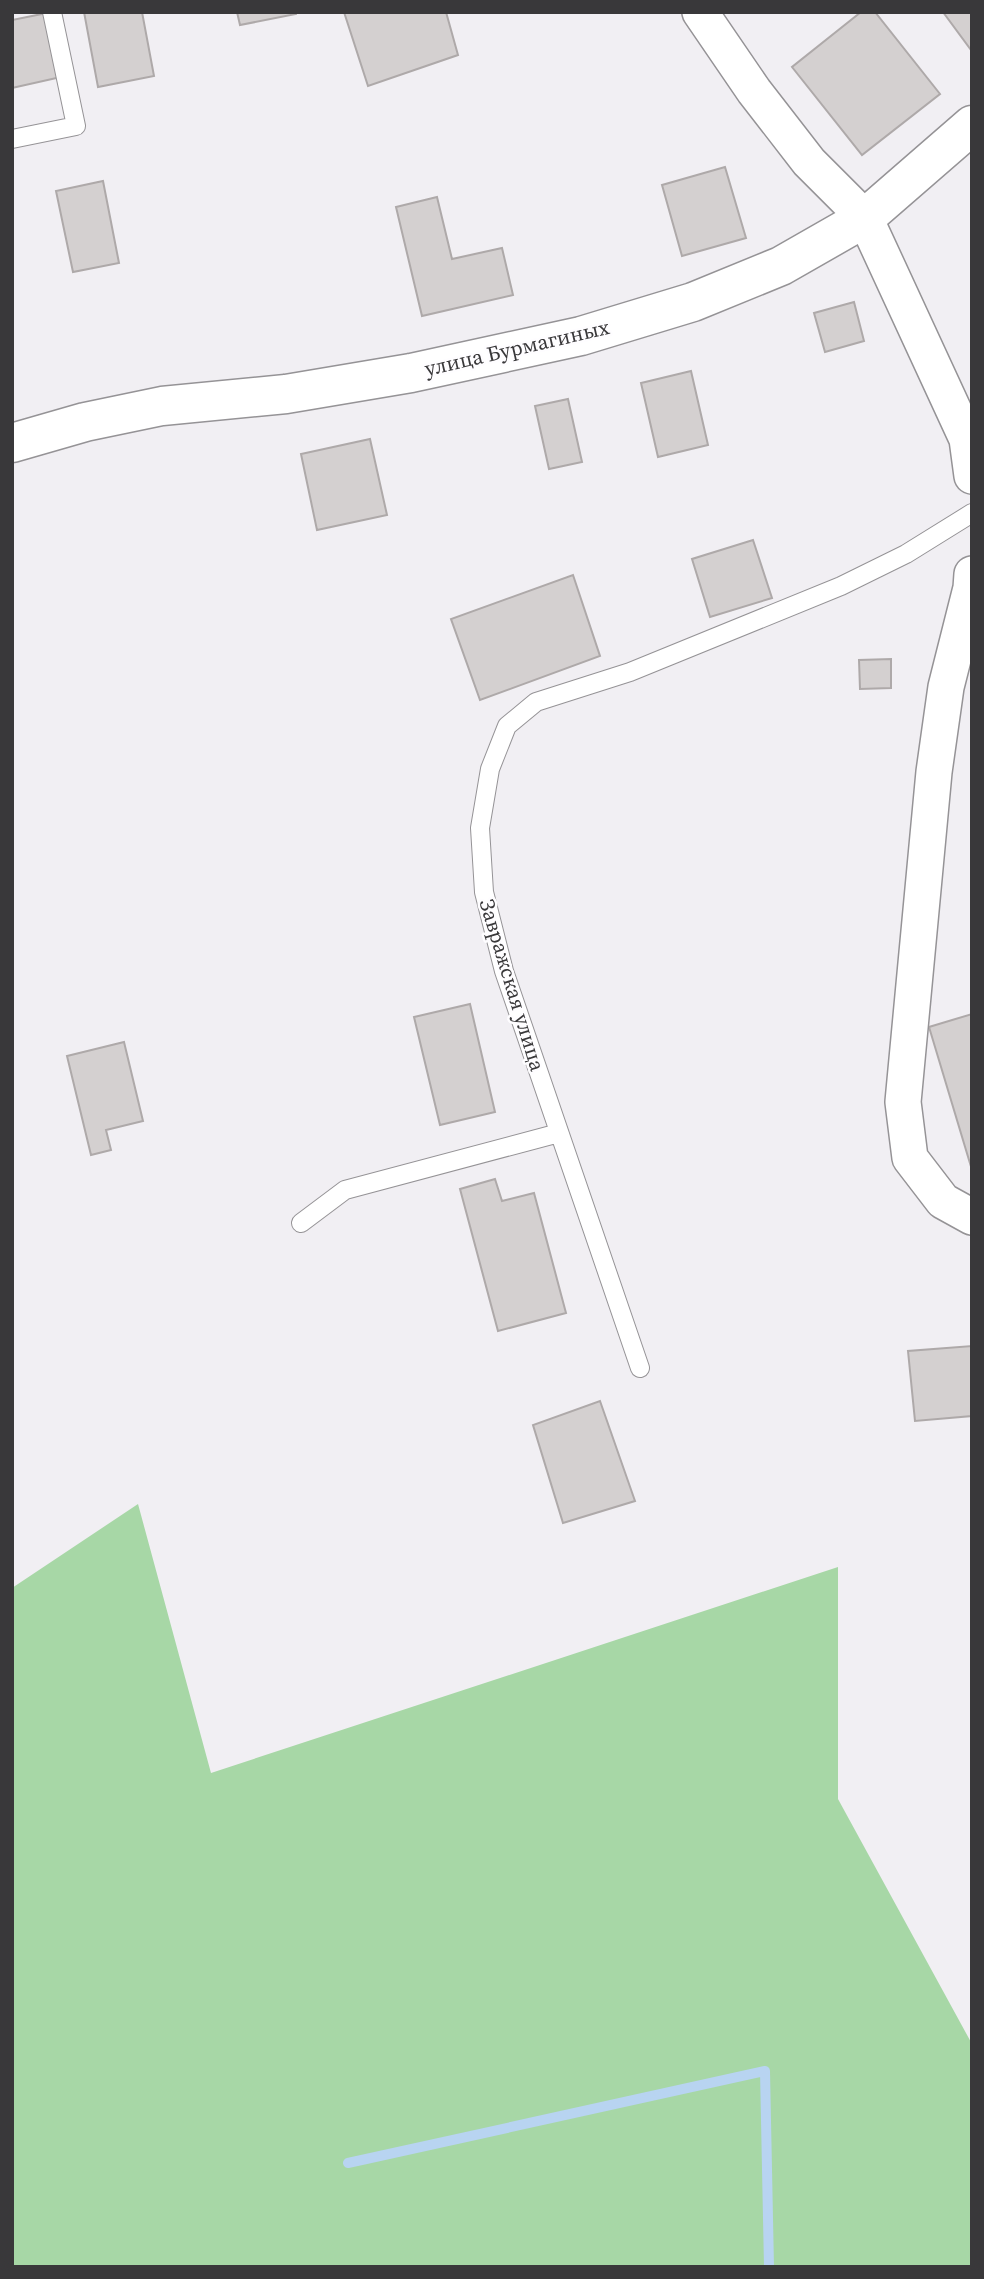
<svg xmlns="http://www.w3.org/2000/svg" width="984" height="2279" font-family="'Source Serif 4',serif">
	<rect width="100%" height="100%" fill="#f1eff3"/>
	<path fill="#a7d7a6" d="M138,1504L211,1773L838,1567V1799L972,2044V2267H12V1588Z"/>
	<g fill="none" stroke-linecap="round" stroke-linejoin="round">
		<path stroke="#b8d4f1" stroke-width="10" d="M348,2163L765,2071L769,2267"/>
	</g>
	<path fill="#d4d0d0" stroke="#aea9a9" stroke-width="2" d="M84,12H142L154,76L98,87Z
		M237,12H296V14L240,25Z
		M344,12H446L458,55L368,86Z
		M861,12H875L940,94L862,155L792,67Z
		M943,12H972V50H971Z
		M47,13L61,77L12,88V20Z
		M725,167L746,238L682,256L662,185Z
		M103,181L119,263L73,272L56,191Z
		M437,197L452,259L502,248L513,295L422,316L396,207Z
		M854,302L864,341L825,352L814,313Z
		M691,371L708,445L658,457L641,383Z
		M568,399L582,462L549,469L535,406Z
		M370,439L387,515L317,530L301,454Z
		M753,540L772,598L710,617L692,559Z
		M573,575L600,656L480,700L451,619Z
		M891,659V688L860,689L859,660Z
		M470,1004L495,1112L440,1125L414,1017Z
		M972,1014V1170L929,1027Z
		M124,1042L143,1121L106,1130L111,1150L91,1155L67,1056Z
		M495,1179L502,1201L534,1193L566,1313L498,1331L460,1189Z
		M972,1346V1416L915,1421L908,1351Z
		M600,1401L635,1501L563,1523L533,1425Z"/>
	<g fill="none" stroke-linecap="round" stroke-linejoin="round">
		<g stroke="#959396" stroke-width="20">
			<path id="service" d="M12,139L76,126L52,12
				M301,1223L345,1190L559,1133
				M640,1368L504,971L484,892L480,828L490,769L507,726L536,702L630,672L841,586L906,554L972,513"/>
		</g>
		<g stroke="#959396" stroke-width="38">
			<path id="minor" d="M700,12L754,91L809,162L865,218L967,439L972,476
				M972,574L971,588L946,687L934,772L903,1102L910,1158L943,1201L972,1217"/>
		</g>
		<g stroke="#959396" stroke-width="41">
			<path id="tertiary" d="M12,443L85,422L162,406L286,394L411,373L581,336L693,302L781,266L865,218L972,125"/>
		</g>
		<use href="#service" stroke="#fff" stroke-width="18"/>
		<use href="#minor" stroke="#fff" stroke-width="35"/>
		<use href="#tertiary" stroke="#fff" stroke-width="38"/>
	</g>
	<g text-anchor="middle" stroke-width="5" stroke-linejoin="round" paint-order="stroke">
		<g font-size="21" fill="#39383a" stroke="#fefdff">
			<text transform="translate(517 348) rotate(-13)" y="7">улица Бурмагиных</text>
			<text transform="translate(512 985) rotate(73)" y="7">Завражская улица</text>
		</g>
	</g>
	<rect width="984" height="2279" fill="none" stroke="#39383a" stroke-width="28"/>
</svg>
